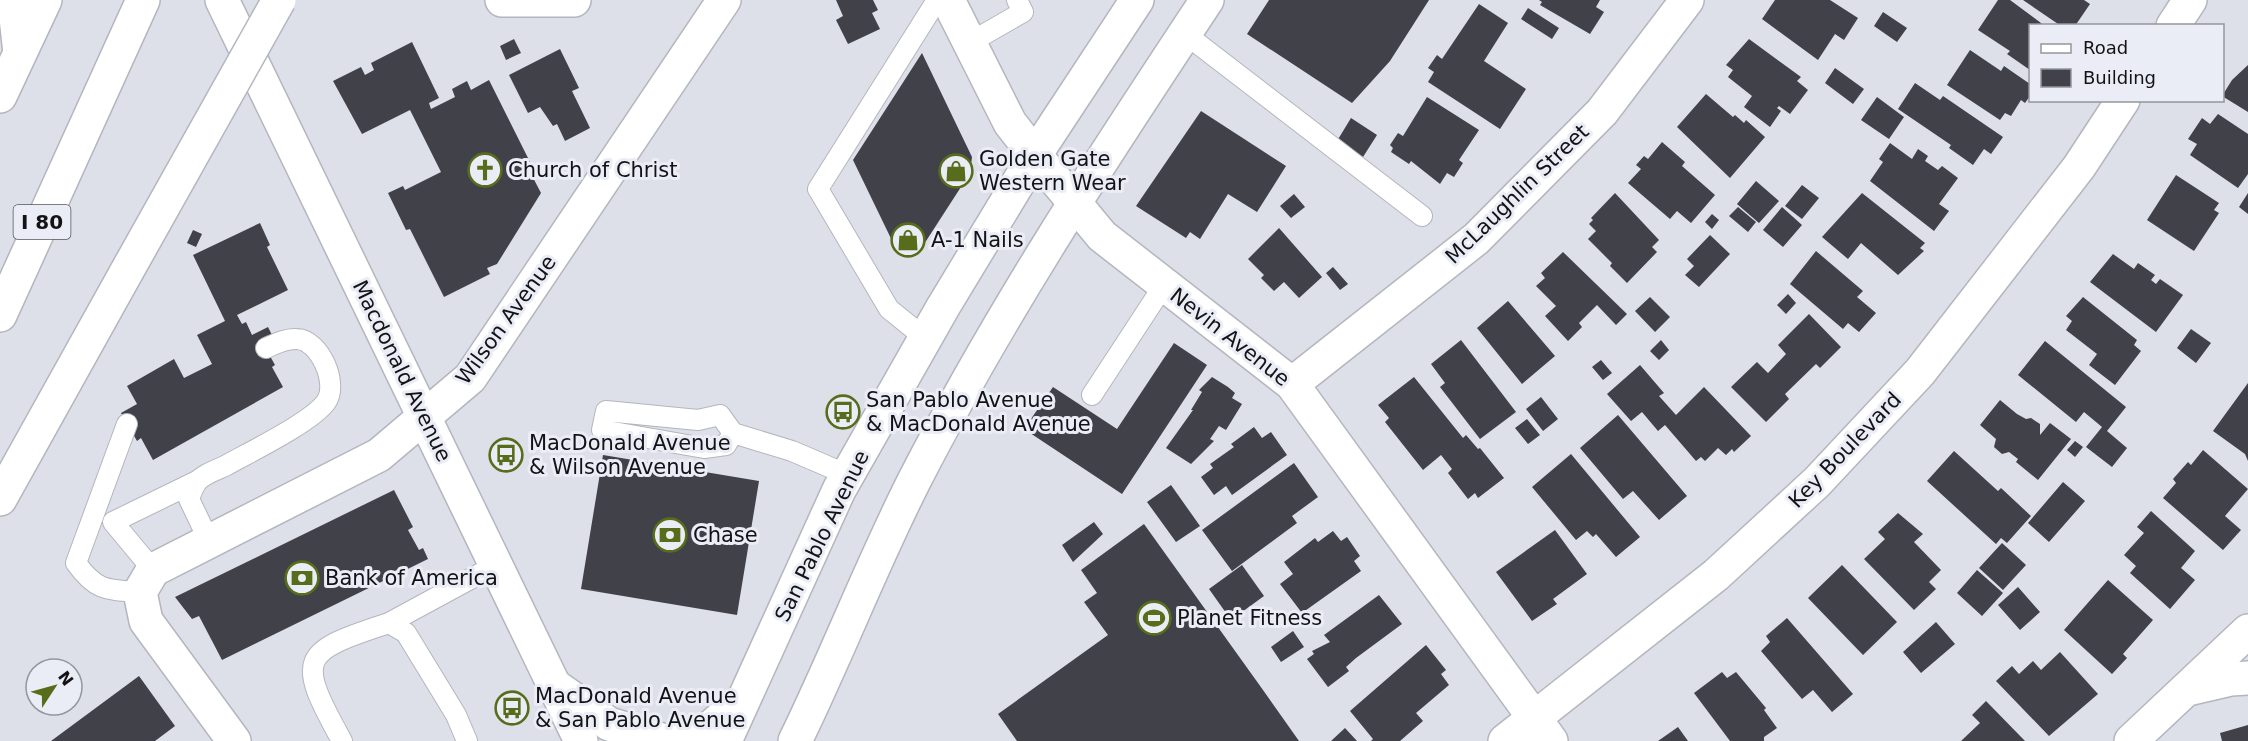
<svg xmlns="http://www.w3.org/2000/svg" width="2248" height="741" font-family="'DejaVu Sans',sans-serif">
	<rect width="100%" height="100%" fill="#dddfe9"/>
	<path fill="#404149" d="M836,0H873L878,10L872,13L880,29L848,44L836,20L843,16Z
		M1269,0H1429L1390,61L1352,103L1247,34Z
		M1539,0H1600L1596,7L1604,12L1590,34L1540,5L1542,2Z
		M1775,0H1830L1858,18L1844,40L1835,34L1818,60L1762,19Z
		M1998,0H2010L2045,26H2030V70L2007,54L2010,51L1978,30Z
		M2023,0H2084L2090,4L2075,26H2061Z
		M1479,4L1508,23L1484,61L1526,89L1500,129L1428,82L1434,72L1428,68L1437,55L1442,59Z
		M1528,8L1559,28L1552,39L1521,19Z
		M1883,12L1907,28L1897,42L1874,26Z
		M514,39L521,53L506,60L500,46Z
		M1749,39L1801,77L1797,81L1808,90L1790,114L1779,106L1777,108L1781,111L1770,127L1744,107L1752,96L1728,77L1733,70L1726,65Z
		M412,42L439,98L429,103L431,109L455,97L452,89L467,81L471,90L489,80L532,166L528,168L541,193L497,264L487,268L490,274L444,297L410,229L406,230L388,193L403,186L405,190L441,172L410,110L362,134L333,81L361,67L365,75L374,70L371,63Z
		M560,49L579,88L572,91L590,128L565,141L557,124L553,126L540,107L528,113L509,75Z
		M1970,50L2001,71L2004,66L2030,84V96L2025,103L2021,100L2011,116L2005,113L2000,120L1947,85Z
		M922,53L972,157L970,173L917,255L898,253L853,160Z
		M2248,65V112L2222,96L2232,80Z
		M1835,68L1864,89L1853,104L1825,83Z
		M1915,83L1940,100L1943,96L2003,137L1991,154L1984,149L1973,165L1949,148L1951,145L1898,109Z
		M1706,94L1733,117L1735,115L1744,123L1746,120L1765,137L1730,178L1677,127Z
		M1427,97L1479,130L1459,160L1463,163L1454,177L1447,173L1440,184L1411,161L1409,164L1391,152L1393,148L1390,145L1398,133L1403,136Z
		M1877,97L1904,117L1889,139L1861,120Z
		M1201,111L1286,166L1257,212L1228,194L1200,239L1190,232L1186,238L1136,206Z
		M2218,114L2248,134V174L2238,188L2190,155L2197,144L2188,139L2202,118L2210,124Z
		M1351,118L1377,135L1363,157L1337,141Z
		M1662,142L1685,162L1682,166L1715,195L1691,223L1677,211L1670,219L1628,183L1641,169L1636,165L1644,156L1648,159Z
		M1890,143L1912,159L1918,149L1928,156L1925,161L1938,170L1942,166L1958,178L1939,204L1949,211L1934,231L1870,181L1883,162L1879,159Z
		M2176,175L2219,203L2214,210L2219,213L2194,251L2147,220Z
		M1756,181L1779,201L1759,223L1737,204Z
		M1802,185L1819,198L1802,219L1785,206Z
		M1615,193L1659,240L1652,247L1657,252L1627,283L1610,266L1612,263L1588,239L1596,231L1589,224L1593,220L1591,218Z
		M1862,193L1925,243L1920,248L1924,251L1898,275L1861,243L1848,259L1822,237Z
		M2248,193V214L2239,207Z
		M1294,194L1305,207L1291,218L1280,206Z
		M1738,207L1756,222L1748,232L1729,216Z
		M1782,207L1802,225L1783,247L1763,230Z
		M1712,214L1719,220L1712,229L1705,222Z
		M260,223L270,245L267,247L288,290L237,315L242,324L246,322L252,335L268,327L272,335L261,340L275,365L272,367L283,387L153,460L141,438L137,441L121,413L137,404L127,386L174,359L184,378L212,364L197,335L225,321L193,255Z
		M1279,228L1322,277L1299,298L1284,282L1274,291L1261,278L1264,275L1248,259Z
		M193,230L202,234L196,247L187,243Z
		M1710,235L1730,254L1699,287L1685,275L1694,266L1687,259Z
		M1816,251L1863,291L1857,297L1876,313L1859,332L1848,323L1843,329L1790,284Z
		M1563,252L1627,314L1616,325L1597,305L1579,323L1582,327L1568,341L1545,316L1556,306L1536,286L1545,278L1541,273Z
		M2113,254L2134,269L2138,263L2155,275L2151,280L2156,284L2160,279L2183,295L2156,332L2090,282Z
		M1333,267L1348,284L1340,290L1326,273Z
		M1788,294L1796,303L1786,314L1777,305Z
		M1650,297L1670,317L1655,332L1635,311Z
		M2083,297L2137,340L2134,345L2141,351L2115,385L2089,365L2097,354L2066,330L2072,321L2066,316Z
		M1508,301L1555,356L1522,384L1477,328Z
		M1809,314L1841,347L1820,368L1816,364L1785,394L1789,399L1766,422L1731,387L1757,362L1768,373L1786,354L1778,345Z
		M2191,329L2211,343L2196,363L2177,348Z
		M1461,340L1516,412L1480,439L1440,387L1445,383L1431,364Z
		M1661,340L1669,350L1659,360L1650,351Z
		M2045,341L2126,407L2107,431L2127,448L2112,467L2086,447L2102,427L2084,412L2076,422L2018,375Z
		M1174,343L1207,365L1122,494L1024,429L1053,387L1117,429Z
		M1601,360L1612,373L1603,380L1592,367Z
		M1640,365L1664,393L1659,396L1676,415L1704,387L1751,436L1734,452L1732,449L1726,455L1718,448L1705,461L1701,457L1696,461L1665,425L1658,431L1642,412L1631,421L1607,394Z
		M1212,377L1228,387L1235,393L1232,398L1242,404L1226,430L1219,426L1210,439L1214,441L1191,464L1166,448L1193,410H1191L1202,392L1199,390Z
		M1414,377L1463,438L1466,435L1478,449L1480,448L1504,478L1478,498L1475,493L1468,499L1448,473L1452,469L1441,455L1423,470L1385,422L1389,418L1378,405Z
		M2248,383V461L2245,454L2213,431Z
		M1541,397L1558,419L1543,431L1526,409Z
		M2000,400L2017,414L2026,419L2031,418L2040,424V435L2050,423L2071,439L2038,480L2016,462L2018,459L2009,452L2002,454L1994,447L1996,439L1980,425Z
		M1618,415L1687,496L1659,520L1633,491L1623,499L1580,448Z
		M1527,419L1540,435L1528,444L1515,428Z
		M1254,427L1262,438L1271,432L1287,455L1232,495L1226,486L1214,495L1201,477L1213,468L1210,464L1234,447L1231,444Z
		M2075,441L2083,447L2075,457L2067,450Z
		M2203,450L2248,489L2225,516L2241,530L2223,550L2163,498L2176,483L2173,479L2188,462L2191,465Z
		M1954,451L1998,491L2001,488L2031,516L2007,543L2001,538L1996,544L1927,481Z
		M1571,454L1640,537L1616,557L1596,534L1593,537L1587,531L1576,540L1532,487Z
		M603,455L759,481L737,615L581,589Z
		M1294,463L1318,497L1292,516L1297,523L1232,571L1202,530Z
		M2063,482L2085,501L2049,542L2028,523Z
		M1171,485L1200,526L1176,542L1147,502Z
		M394,490L413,527L408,530L419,550L423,548L428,559L222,660L199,616L192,619L175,597Z
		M2151,511L2195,551L2181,568L2195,580L2170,609L2130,573L2136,566L2124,555L2144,533L2137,527Z
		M1898,513L1923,534L1914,542L1941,570L1929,582L1936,589L1914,610L1864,559L1885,539L1878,532Z
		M1094,522L1103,534L1073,562L1062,545Z
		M1144,524L1258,683L1299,741H1017L998,714L1108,635L1084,602L1097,593L1081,570Z
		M1555,530L1587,574L1553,599L1557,604L1532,621L1496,572Z
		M1333,531L1341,541L1347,537L1360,556L1354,561L1361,571L1302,613L1280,584L1293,574L1284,562L1315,538L1318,542Z
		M2002,543L2026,565L2003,590L1979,568Z
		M1242,565L1264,596L1231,620L1209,589Z
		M1842,565L1897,622L1863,655L1808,598Z
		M1977,570L2003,593L1982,616L1957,593Z
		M2108,580L2153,620L2123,654L2127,658L2112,674L2064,630Z
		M2018,587L2040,612L2020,630L1998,605Z
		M1379,595L1402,624L1356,658L1346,667L1349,671L1328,687L1307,659L1314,654L1312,651L1330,642L1324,635Z
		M1787,618L1853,694L1832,712L1813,690L1802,699L1761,651L1770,642L1766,636Z
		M1936,622L1955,644L1921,673L1903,652Z
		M1293,631L1304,647L1281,662L1271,647Z
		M1426,645L1446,670L1441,674L1449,685L1416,713L1423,721L1400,741H1371L1373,739L1350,711Z
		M2060,652L2098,694L2049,736L1996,681L2012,666L2019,674L2033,661L2041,670Z
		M1722,672L1727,678L1736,672L1766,708L1764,710L1777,728L1764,737V741H1730L1694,693Z
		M139,676L175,726L155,741H51Z
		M1986,701L2025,741H1961L1980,723L1972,715Z
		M2248,725V741H2222L2220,733Z
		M1678,727L1688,741H1658Z
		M1345,728L1357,741H1331Z"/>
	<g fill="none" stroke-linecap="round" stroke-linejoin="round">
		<g stroke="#b4b6bf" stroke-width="22">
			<path id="service" d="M1184,33L1422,216
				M969,43L1023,12L1017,0
				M925,338L889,309L818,189L937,0
				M1092,395L1164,285
				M127,424L76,563C96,591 107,590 140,592
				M733,433L726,445L704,448L602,430L606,411L698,420L720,415L733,433L792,451L848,475
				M209,541L189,499C191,494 193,487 197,482C202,475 216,470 225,466C248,453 312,422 326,402C339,384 320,340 297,339C286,338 275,344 266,348
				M153,570L113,522L197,481
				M389,623L496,565
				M342,741C296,658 299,652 389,623L406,633L456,715L467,741"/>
		</g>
		<g stroke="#b4b6bf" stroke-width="36">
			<path id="minor" d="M948,0L1010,123L1035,155L1102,236L1292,384L1551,741
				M1292,384L1476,239L1602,112L1687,0
				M2188,689L2231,679L2248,678
				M234,741L146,621L140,592L153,570L379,455L470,378L724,0
				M2131,741L2248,631"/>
		</g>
		<g stroke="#b4b6bf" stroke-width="36">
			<path id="tertiary" d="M222,0L581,741
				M2173,26L2190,0
				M1505,741L1716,575L1817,482L1920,372L2079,167L2123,100"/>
		</g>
		<g stroke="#b4b6bf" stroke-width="36">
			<path id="primary" d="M555,686L609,724L665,741
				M669,741L703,734L737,704
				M725,741L839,490L943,307L1035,155L1137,0
				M795,741C837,655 871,566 914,481C1000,313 1103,157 1207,0"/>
		</g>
		<g stroke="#b4b6bf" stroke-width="36">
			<path id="motorway" d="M14,0L20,53
				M502,0H574
				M0,96L45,0
				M0,315L143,0
				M0,499L127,271"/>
		</g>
		<use href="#service" stroke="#fff" stroke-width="20"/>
		<use href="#minor" stroke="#fff" stroke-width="33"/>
		<use href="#tertiary" stroke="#fff" stroke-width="33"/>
		<use href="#primary" stroke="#fff" stroke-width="33"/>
		<use href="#motorway" stroke="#fff" stroke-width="33"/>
		<g stroke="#b4b6bf" stroke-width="36" stroke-linecap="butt">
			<path id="motorway-bridge" d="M127,271L279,0"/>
		</g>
		<use href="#motorway-bridge" stroke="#fff" stroke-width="33"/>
	</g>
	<defs>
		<g id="church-ring" transform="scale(1.725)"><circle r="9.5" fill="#eaedf6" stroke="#586d1c" stroke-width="1.5"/><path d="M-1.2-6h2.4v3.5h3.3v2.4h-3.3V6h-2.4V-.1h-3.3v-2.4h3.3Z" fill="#586d1c"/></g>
		<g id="shop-ring" transform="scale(1.725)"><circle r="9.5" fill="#eaedf6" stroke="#586d1c" stroke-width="1.5"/><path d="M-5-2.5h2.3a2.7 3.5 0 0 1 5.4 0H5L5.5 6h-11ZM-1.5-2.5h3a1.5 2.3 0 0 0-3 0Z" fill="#586d1c"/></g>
		<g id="bus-ring" transform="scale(1.725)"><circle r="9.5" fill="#eaedf6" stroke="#586d1c" stroke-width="1.5"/><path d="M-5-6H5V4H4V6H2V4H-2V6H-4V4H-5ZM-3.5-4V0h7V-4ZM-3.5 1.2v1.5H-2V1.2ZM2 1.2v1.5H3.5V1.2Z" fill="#586d1c"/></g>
		<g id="bank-ring" transform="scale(1.725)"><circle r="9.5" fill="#eaedf6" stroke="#586d1c" stroke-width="1.5"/><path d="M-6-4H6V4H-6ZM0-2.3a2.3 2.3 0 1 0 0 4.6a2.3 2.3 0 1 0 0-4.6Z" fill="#586d1c"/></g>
		<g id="stadium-ring" transform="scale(1.725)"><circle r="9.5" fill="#eaedf6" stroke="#586d1c" stroke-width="1.5"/><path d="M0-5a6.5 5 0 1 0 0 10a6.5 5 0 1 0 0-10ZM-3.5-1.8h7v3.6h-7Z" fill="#586d1c"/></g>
	</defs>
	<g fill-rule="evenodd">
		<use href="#church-ring" x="485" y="170"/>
		<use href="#shop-ring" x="956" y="171"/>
		<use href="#shop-ring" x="908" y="240"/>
		<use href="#bus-ring" x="843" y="412"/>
		<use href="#bus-ring" x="506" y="455"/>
		<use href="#bank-ring" x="670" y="535"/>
		<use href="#bank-ring" x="302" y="578"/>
		<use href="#stadium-ring" x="1154" y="618"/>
		<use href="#bus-ring" x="512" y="708"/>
	</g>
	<g text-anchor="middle" stroke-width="6" stroke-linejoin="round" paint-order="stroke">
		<rect fill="#eaedf6" stroke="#545459" stroke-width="1.5" x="13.5" y="205" width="57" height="34" rx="4.5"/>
		<g font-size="20" font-weight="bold" fill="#131316">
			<text x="42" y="229">I 80</text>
		</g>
		<g font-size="21" fill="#131316" stroke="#eaedf6" text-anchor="start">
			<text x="979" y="166">Golden Gate<tspan x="979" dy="24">Western Wear</tspan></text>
			<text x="508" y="177">Church of Christ</text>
			<text x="931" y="247">A-1 Nails</text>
			<text x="866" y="407">San Pablo Avenue<tspan x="866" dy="24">&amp; MacDonald Avenue</tspan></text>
			<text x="529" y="450">MacDonald Avenue<tspan x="529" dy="24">&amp; Wilson Avenue</tspan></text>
			<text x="693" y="542">Chase</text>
			<text x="325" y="585">Bank of America</text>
			<text x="1177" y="625">Planet Fitness</text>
			<text x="535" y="703">MacDonald Avenue<tspan x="535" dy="24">&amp; San Pablo Avenue</tspan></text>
		</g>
		<g font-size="21" fill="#131316" stroke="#eaedf6">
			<text transform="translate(1517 194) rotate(-44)" y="7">McLaughlin Street</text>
			<text transform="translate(506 320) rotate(-54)" y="7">Wilson Avenue</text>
			<text transform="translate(1230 337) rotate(38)" y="7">Nevin Avenue</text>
			<text transform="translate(402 371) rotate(64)" y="7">Macdonald Avenue</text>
			<text transform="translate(1845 450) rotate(-46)" y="7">Key Boulevard</text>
			<text transform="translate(822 536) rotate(-64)" y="7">San Pablo Avenue</text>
		</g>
	</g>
	<rect x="2029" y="24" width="195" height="78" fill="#eaedf6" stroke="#94969c" stroke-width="1.5"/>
	<rect x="2041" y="44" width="30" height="9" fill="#ffffff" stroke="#94969c" stroke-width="1.5"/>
	<text x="2083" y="54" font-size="18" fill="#131316">Road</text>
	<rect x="2041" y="69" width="30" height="18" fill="#404149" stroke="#94969c" stroke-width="1.5"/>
	<text x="2083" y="84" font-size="18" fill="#131316">Building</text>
	<g transform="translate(54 687) rotate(54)"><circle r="28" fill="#eaedf6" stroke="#94969c" stroke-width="1.5"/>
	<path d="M0-4.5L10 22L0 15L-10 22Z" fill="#586d1c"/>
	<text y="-9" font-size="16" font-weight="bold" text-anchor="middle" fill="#131316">N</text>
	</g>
</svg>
